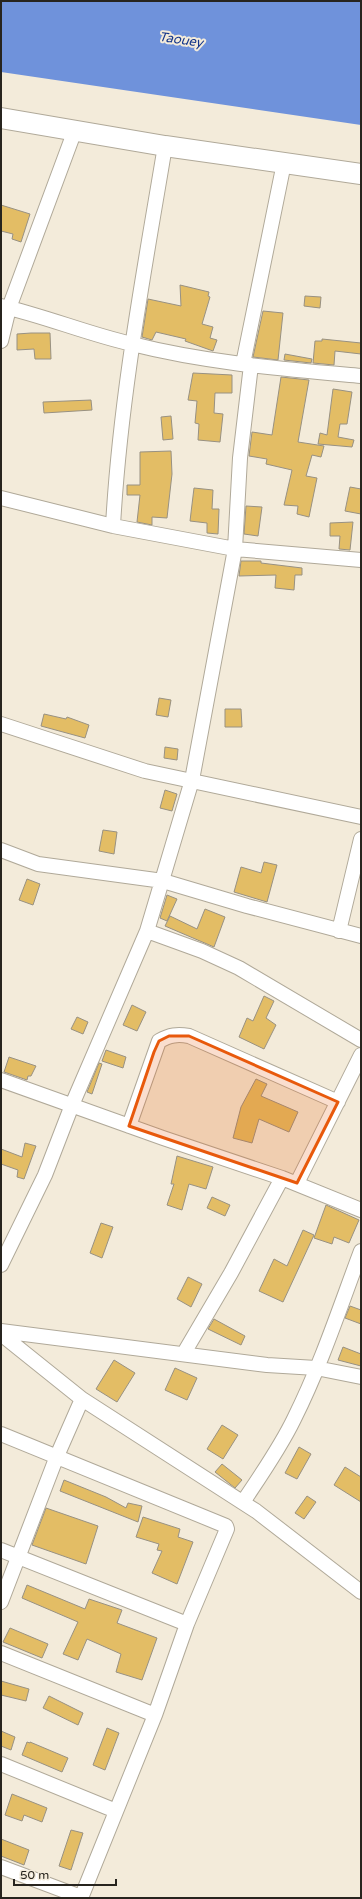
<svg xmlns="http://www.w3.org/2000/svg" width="362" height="1899" font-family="'Varela Round',sans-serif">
	<rect width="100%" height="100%" fill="#f3ebda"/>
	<path fill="#6f92db" d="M1,1H361V125L1,72Z"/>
	<path fill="#e3bd65" stroke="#989182" d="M1,205L30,214L21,242L12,239L13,234L1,231Z
		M180,285L209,292L208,296L210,297L202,324L213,327L210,338L217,340L213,351L185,341L186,339L156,332L152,340L142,337L148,299L181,306Z
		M305,296L321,297L320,308L304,306Z
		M263,311L283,313L278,360L253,357Z
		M31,333H50L51,359H35L34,349L17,350V334Z
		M322,339L361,343V354L335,351L334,365L313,363L315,341H322Z
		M285,354L312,359L311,363L284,360Z
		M193,373L232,375V393H215L214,413L223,414L220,442L198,440L199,424L195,423L197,401L188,400Z
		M281,377L309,380L298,442L324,446L321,457L312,455L306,476L317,478L309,517L297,514L298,506L284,505L292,470L266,464L267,459L249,456L252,432L272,435Z
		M333,389L352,392L347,424H340L338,437L354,440L352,447L318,444L320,433L327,435Z
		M91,400L92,410L44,413L43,402Z
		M171,416L173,439L163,440L161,417Z
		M171,451L172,474L167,518L152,517V525L137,522L140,495H127V485H140V452Z
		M350,487L361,489V514L345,511Z
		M194,488L213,490L212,509H219L218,534L207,533V523L190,521Z
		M246,506L262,507L258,536L244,534Z
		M353,522L350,550L339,549L340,536H330V523Z
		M241,561H261V563L302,568V575H295L294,590L275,588L276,575L239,576Z
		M159,698L171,700L168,717L156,715Z
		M225,709H241L242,727H225Z
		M44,714L66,719L67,717L89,725L85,738L41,726Z
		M165,747L178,749L177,760L164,758Z
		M165,790L177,794L172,811L160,808Z
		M103,830L117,832L114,854L99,851Z
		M264,862L277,865L267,902L234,892L241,867L261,873Z
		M27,879L40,884L33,905L19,900Z
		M167,895L177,899L167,921L160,918Z
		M205,909L225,917L214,947L165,926L170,916L197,929Z
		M264,996L274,1001L266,1018L276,1025L264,1049L239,1037L247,1018L253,1021Z
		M132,1005L146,1012L137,1031L123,1025Z
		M77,1017L88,1022L83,1034L71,1029Z
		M106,1050L126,1057L123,1068L102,1061Z
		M9,1057L36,1066L31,1076H28L27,1080L4,1072Z
		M99,1063L102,1064L92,1094L87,1092Z
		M256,1079L267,1084L261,1096L298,1112L289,1132L259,1119L252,1143L233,1138L241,1107Z
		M25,1143L36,1146L24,1179L17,1177L18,1170L1,1164V1149L22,1157Z
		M177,1156L213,1167L206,1189L189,1184L182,1210L167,1205L174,1184H171Z
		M212,1197L230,1205L225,1216L207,1208Z
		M326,1205L359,1220L349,1243L334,1237L332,1244L314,1238Z
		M101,1223L113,1227L102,1258L90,1253Z
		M303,1230L314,1235L283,1302L259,1291L274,1259L287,1266Z
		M188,1277L202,1284L191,1307L177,1299Z
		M350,1306L361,1310V1324L345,1318Z
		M214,1319L245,1336L241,1345L208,1329Z
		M343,1347L361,1354V1366L338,1360Z
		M114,1360L135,1373L117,1402L96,1389Z
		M175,1368L197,1378L187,1400L165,1390Z
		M222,1425L238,1435L223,1459L207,1449Z
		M299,1447L311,1454L297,1479L285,1473Z
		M222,1464L242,1480L235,1488L215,1472Z
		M345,1467L361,1477V1502L334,1485Z
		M64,1480L106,1497L126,1508L128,1503L142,1506L138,1522L60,1491Z
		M307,1496L316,1502L304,1519L295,1513Z
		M46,1508L98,1526L86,1564L32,1545Z
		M143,1517L180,1529L178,1537L193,1542L177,1584L152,1573L162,1551L157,1550L159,1544L136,1537Z
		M27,1585L85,1609L89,1599L122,1610L117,1623L157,1638L142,1680L116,1672L121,1654L87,1639L78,1660L63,1654L78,1622L22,1598Z
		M10,1628L48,1644L42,1658L3,1642Z
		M1,1681L29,1689L26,1701L1,1695Z
		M49,1696L83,1713L78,1725L43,1708Z
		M107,1728L119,1733L105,1770L93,1765Z
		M1,1731L15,1737L11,1750L1,1746Z
		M27,1742L30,1743V1742L68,1758L62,1772L22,1755Z
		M12,1794L47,1808L42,1822L24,1815L22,1821L5,1815Z
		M71,1830L83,1833L71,1870L59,1866Z
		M1,1839L29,1850L24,1865L1,1856Z"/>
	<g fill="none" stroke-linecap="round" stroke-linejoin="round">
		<g stroke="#b0a999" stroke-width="16">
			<path id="street" d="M1,306C45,316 88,334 132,344C207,363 284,369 361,376
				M1,341L9,308L75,130
				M243,364L284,163
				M1,498L113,526L235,549L361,560
				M113,526C120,398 144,272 165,146
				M1,724L145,771L361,817
				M1,850L38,864L163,881L247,906L361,936
				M147,931L202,951L239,968L361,1040
				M339,931L361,839
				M1,1080L163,1138L282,1178L361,1210
				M129,1126L159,1041C170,1035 177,1034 189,1036L338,1102
				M297,1183L361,1055
				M1,1265L45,1175L72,1105L147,931L192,780L235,549L240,458L251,365
				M1,1331L267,1365L316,1368L361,1377
				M1,1334L82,1399L256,1511L361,1592
				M184,1353L231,1273L282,1178
				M1,1434L226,1526L227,1529L187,1624L155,1715L81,1898
				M243,1502C261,1475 280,1448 294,1419C321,1365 340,1307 361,1251
				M1,1550L187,1624
				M1,1602L57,1456L82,1399
				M1,1653L155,1715
				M1,1764L116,1811
				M1,1867L81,1897"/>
		</g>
		<g stroke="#b0a999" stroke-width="22">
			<path id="secondary" d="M1,118L165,146L361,174"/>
		</g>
		<use href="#street" stroke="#fff" stroke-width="14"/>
		<use href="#secondary" stroke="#fff" stroke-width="20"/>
	</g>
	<path fill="#e8590c" fill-opacity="0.2" stroke="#e8590c" stroke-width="3" stroke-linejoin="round" d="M169,1036H189L338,1102L297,1183L129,1126L154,1052L159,1041Z"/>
	<g text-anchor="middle" stroke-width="4" stroke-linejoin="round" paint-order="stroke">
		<g font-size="13" font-style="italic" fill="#15378b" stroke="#f3ebda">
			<text transform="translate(181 39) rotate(8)" y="5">Taouey</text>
		</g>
	</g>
	<rect width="362" height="1899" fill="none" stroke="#27241e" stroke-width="4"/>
	<path d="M14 1879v6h102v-6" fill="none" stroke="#27241e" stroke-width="2"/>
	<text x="20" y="1879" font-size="12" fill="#27241e" stroke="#f3ebda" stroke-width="3" paint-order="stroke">50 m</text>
</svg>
